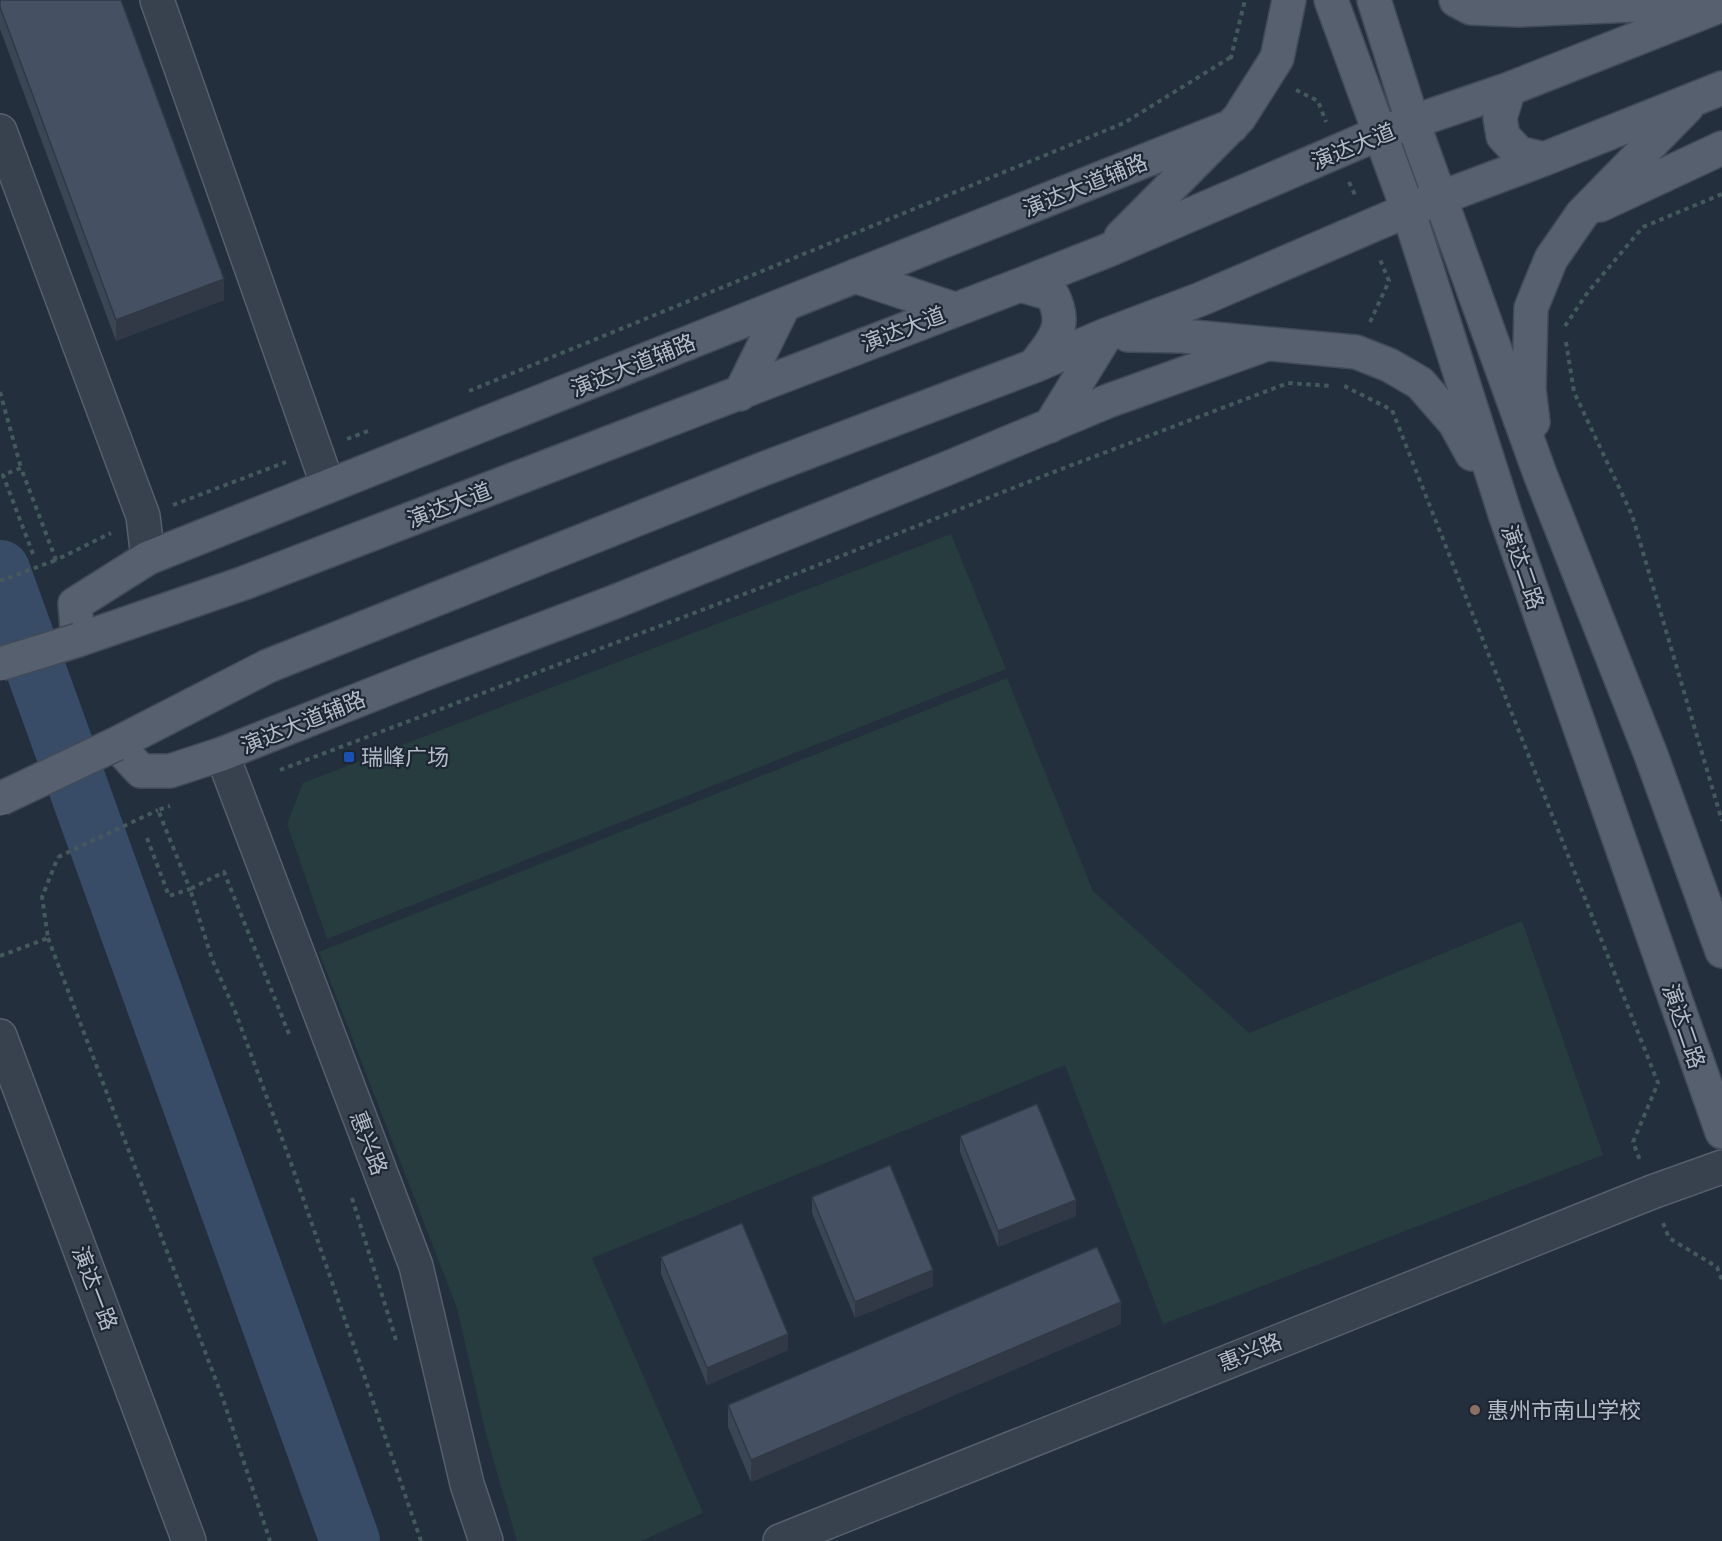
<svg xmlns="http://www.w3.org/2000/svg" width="1722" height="1541" font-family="'PT Sans Narrow','Noto Sans SC',sans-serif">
	<rect width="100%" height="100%" fill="#242f3e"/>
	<path fill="#263c3f" d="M951,534L1006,669L327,939L287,824L303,783Z
		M1007,678L1093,891L1249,1033L1522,921L1603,1155L1163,1324L1065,1065L592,1258L703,1513L641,1541H517L487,1438L457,1308L319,952Z"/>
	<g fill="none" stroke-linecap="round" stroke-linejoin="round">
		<path stroke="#394c67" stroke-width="60" d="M0,570L350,1541"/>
		<g stroke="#565f6c" stroke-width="36">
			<path id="minor" d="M157,0L328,486
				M0,131L143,516L148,558
				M222,754L416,1266L467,1484L486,1541
				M0,1036L189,1541
				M780,1541L1652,1192L1722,1167"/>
		</g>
		<g stroke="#414a57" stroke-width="36">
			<path id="major" d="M1331,0L1408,210L1505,514L1722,1132
				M1374,0L1413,123L1540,474L1651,755L1722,951
				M1456,0L1471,8L1519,10L1705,2
				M1509,89L1500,118L1503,136L1519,153L1544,159
				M1232,126L148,558L75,604L78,640L244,583L1020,285L1106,251L1380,133L1509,89L1722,5
				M1600,205L1722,148
				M1121,237L1239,118L1277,58L1289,0
				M855,276L954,309
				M1020,285L1052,294C1069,327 1053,341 1034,366
				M1128,335L1183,336L1356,352L1389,365L1420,383L1455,423L1472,454
				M1267,344L1108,401L948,468L614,602L424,674L222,754L170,771H141L116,744L268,666L763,469L1034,366L1106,335L1201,299L1408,210L1544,159L1722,88
				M740,394L784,305
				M1533,422L1529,389L1531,308L1551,259L1582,214L1687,107
				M1050,426L1106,335"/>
		</g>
		<path stroke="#44595c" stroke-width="4" stroke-dasharray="4.5 4.5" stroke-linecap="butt" d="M1233,58L1231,57L1245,0
			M1296,90L1318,101L1326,122
			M1349,182L1356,197
			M1370,322L1389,281L1379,257
			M1565,326L1588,292L1643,227L1722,194
			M1566,342L1574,392L1632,515L1722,821
			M1347,385L1346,387L1392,410L1658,1083L1633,1142L1641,1163
			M469,391L1124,123L1231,57
			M0,392L21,468
			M347,439L368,431
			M173,505L286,462
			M33,554L3,475L21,468L56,560L111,533
			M280,770L760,588L1051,473L1288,383L1332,386
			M147,838L169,896L190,889L158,810L170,806
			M48,938L223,1399L270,1541
			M0,956L48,938L42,897L58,857
			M289,1034L224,872L190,889L212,959L235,1011L291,1163L421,1541
			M352,1198L396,1340
			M1663,1223L1669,1238L1717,1267L1722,1280"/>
		<use href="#minor" stroke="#38414e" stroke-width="33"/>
		<use href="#major" stroke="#56606e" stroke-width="33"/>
		<g stroke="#414a57" stroke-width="36" stroke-linecap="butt">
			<path id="major-bridge" d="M0,664L78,640
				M0,799L116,744"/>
		</g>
		<path stroke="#44595c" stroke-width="4" stroke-dasharray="4.5 4.5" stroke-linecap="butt" d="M0,581L56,560
			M58,857L158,810"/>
		<use href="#major-bridge" stroke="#56606e" stroke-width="33"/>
	</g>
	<path fill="#3b4654" d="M0,0L224,300L116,341L0,29Z
		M960,1136L1076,1216L998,1247L960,1152Z
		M812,1197L933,1286L855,1318L812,1213Z
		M661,1257L788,1350L707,1385L661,1274Z
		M1121,1324L751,1482L728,1427V1405Z"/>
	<path fill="#303945" d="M224,279V300L116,341V320Z
		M1076,1200V1216L998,1247V1231Z
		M933,1270V1286L855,1318V1302Z
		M1121,1302V1324L751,1482V1460Z
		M788,1334V1350L707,1385V1368Z"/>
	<path fill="#455162" stroke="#303945" stroke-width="1.5" d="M0,0H121L224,279L116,320L0,7Z
		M1037,1104L1076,1200L998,1231L960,1136Z
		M890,1165L933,1270L855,1302L812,1197Z
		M742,1223L788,1334L707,1368L661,1257Z
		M1097,1247L1121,1302L751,1460L728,1405Z"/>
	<rect fill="#1a4fb4" stroke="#1d2633" stroke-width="2" x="343" y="751" width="12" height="12" rx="3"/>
	<circle fill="#8d6e63" stroke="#1d2633" stroke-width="2" cx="1475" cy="1410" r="6"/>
	<g text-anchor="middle" stroke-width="4.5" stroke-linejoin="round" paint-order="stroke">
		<g font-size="22" fill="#b4bcc9" stroke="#1d2633">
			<text transform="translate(1353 146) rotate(-22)" y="8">演达大道</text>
			<text transform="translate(1085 185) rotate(-22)" y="8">演达大道辅路</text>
			<text transform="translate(903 329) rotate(-21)" y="8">演达大道</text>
			<text transform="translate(633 365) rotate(-22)" y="8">演达大道辅路</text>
			<text transform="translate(449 505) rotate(-21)" y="8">演达大道</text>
			<text transform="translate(1523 567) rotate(71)" y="8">演达二路</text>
			<text transform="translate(303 722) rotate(-22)" y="8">演达大道辅路</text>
			<text transform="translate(1684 1026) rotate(71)" y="8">演达二路</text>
			<text transform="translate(369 1143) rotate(69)" y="8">惠兴路</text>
			<text transform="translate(95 1288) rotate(69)" y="8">演达一路</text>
			<text transform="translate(1250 1352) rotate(-22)" y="8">惠兴路</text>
		</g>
		<g font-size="22" fill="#b4bcc9" stroke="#1d2633" text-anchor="start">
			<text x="361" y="765">瑞峰广场</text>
			<text x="1487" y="1418">惠州市南山学校</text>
		</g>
	</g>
</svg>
